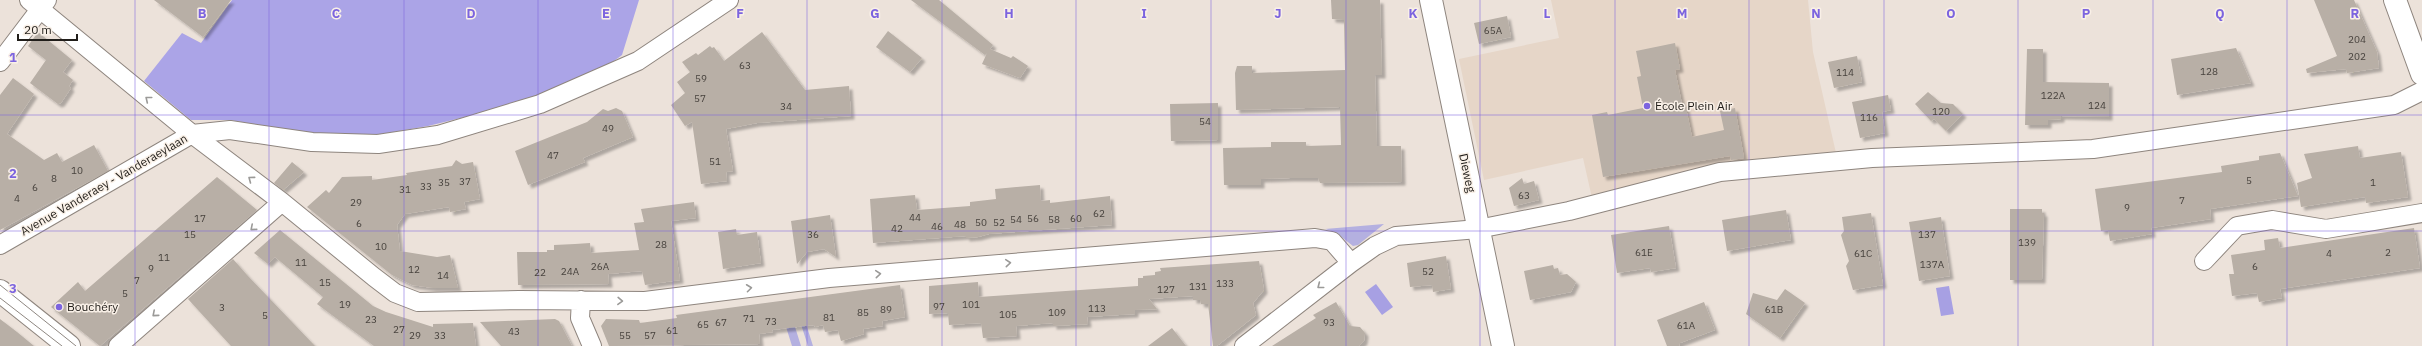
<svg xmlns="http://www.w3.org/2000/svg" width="2422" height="346" font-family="'IBM Plex Sans',sans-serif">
	<defs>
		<filter id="shadow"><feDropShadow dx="3.5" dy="3.5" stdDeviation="1" flood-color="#0004"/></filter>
	</defs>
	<rect width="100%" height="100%" fill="#ece2da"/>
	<path fill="#e6d6c8" d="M1551,0H1808L1813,52L1836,153L1770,159L1592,198L1583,158L1484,180L1459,59L1559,38Z"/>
	<path fill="#b4b0e0" d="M1384,224L1358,245L1353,246L1335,232L1325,229Z
		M801,308L813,346H808L796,309Z
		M790,311L801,346H792L782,314Z"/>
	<path fill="#aba4e7" d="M232,0H639L622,55L598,73L506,107L428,126L371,136L307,133L230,120H191L144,81L182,33L201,43Z"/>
	<path fill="#a7a0e3" d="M1376,284L1393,307L1382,315L1365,292Z
		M1949,286L1954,314L1941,316L1936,288Z"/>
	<path fill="#b8afa6" filter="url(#shadow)" d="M154,0H231L203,37Z
		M911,0H939L993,45L990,49L1011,58L1013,56L1028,66L1020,78L982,64L987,53L985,55Z
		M1331,0H1380L1382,75H1375L1377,146H1401L1402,182L1320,183L1318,178H1290L1261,179V185H1224L1223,148L1271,147V142H1306V146L1341,145L1340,107L1236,110L1235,73L1237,66H1252V73L1345,70L1344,20L1332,19Z
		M2314,0H2354L2377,52L2379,68L2347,73L2346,69L2307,73L2306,69L2337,56Z
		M1507,16L1511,37L1479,44L1474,23Z
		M888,31L922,58L910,72L876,47Z
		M38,32L72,60L63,72L73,80L69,86L71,88L61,103L58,104L30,83L46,60L28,46Z
		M762,32L805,90L849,86L851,116L757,123L726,129L733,171L726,172L727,181L701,184L692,122L685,126L671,105L685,93L677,82L690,72L682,62L696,53L698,55L710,46L712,48L714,47L724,61Z
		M1675,43L1680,69L1675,70L1682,104L1685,103L1692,137L1724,130L1720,111L1735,108L1744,158L1731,160L1730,156L1603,177L1592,115L1607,112L1608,115L1643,108L1637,77L1641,76L1636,51Z
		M2236,48L2251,83L2177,95L2171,59Z
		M2027,49H2043V82L2109,83V117L2061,116V119L2048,120V125H2025Z
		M1857,56L1862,82L1834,88L1828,62Z
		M13,78L34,94L7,134L44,160L57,153L62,162L94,145L108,171L0,230V95Z
		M1928,92L1941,103L1953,104L1963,114L1946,131L1934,119L1931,121L1915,104Z
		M1888,95L1891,110L1882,112L1885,133L1860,138L1852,102Z
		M1218,103V140L1171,141L1170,104Z
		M616,108L622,111L633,137L583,158L585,162L528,185L515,151L587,122L603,109L608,111Z
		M2358,146L2360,158L2401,152L2408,197L2366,203L2365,197L2301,207L2297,183L2312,178L2304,154Z
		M2280,153L2298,196L2210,209L2211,219L2151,228L2152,234L2110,241L2108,230L2101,231L2095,189L2222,172L2221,166L2259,160V156Z
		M456,160L462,164L473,162L480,199L464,202L466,209L450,212L449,207L405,214L397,225L400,251L437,257L450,255L458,288H433L412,285L392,275L307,207L326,190L329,193L342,177L372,176V180L407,175L406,173L452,166Z
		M292,162L304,172L283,190L274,183Z
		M217,177L257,210L100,346L51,307L78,282L85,291Z
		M1522,178L1524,184L1534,181L1539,200L1514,206L1509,188Z
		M1040,185L1041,201L1050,200V203L1110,196L1112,225L989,234L978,237L966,238V236L873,243L870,199L915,195L917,210L970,206V202L996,199L995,189Z
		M694,202L696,218L671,221L680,280L645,285L642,271L608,274L609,284L518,285L517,252H547V250H554V245L575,244L590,243L591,253L639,250L634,223L644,222L641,209Z
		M2010,209H2042V213H2044L2042,280H2010Z
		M1786,210L1791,240L1727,251L1722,220Z
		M1871,213L1883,285L1853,290L1846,266L1849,261L1841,235L1844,231L1842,217Z
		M830,215L836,257L824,249L807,252L797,264L791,221Z
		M1941,217L1950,276L1919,281L1909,222Z
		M1669,226L1676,268L1651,272L1650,268L1617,273L1611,235Z
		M2414,228L2420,268L2280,289L2282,298L2259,302L2257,293L2232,296L2229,274H2234L2231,255L2265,250L2264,240L2278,238L2280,248Z
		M736,229L737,235L757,232L761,263L723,269L718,232Z
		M280,230L373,306L386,312L433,327V324L473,323L476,346H374L317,304L323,297L275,257L268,264L254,253Z
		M1446,256L1451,289L1433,292L1432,285L1410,287L1407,263Z
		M233,259L247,275L315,346H231L188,299Z
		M1259,261L1264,290L1253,303L1256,315L1217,346H1213L1208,304H1201L1200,300H1193V296L1149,299L1157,309L1135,310V314L1087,317L1088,324L1053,326V323L1016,326L1017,336L983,338L981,323L949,325L948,313L929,314V286L978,282L979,297L1138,286V278H1143V276L1155,275V272L1161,271L1160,268Z
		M1553,265L1554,269L1558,268L1560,275L1567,274L1576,282L1571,292L1530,300L1524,271Z
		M900,285L905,317L882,321L883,326L863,329L864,334L841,341L838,330L825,332L823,325L815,327L814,325L772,330L773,332L759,334L760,344L609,346L601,326L606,319L639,320L640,323L677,318L676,315Z
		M1785,289L1805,303L1780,338L1746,314L1753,293L1777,300Z
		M1336,302L1350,326L1360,327L1365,333L1364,341L1359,346H1272L1316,318L1313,315Z
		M1704,302L1715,330L1680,343L1679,346H1667L1657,320Z
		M0,319L17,332L34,346H0Z
		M555,319L559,321L572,346H501L480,322Z
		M1172,328L1186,346H1148Z"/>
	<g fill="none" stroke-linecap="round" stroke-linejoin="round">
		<g stroke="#8e857e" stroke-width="20">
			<path id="street" d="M29,0L192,134L282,202L374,277L395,293L418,302L519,300L645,301L829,278L1315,238L1332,241L1351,263
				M0,62L47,0
				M0,245L192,134L230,130L312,142L378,144L438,135L540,104L638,61L729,0
				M2204,261L2237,226L2272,220L2326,229L2422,213
				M581,300L580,318L592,346
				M118,346L282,202
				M1244,346L1351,263L1375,246L1396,236L1478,229L1569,211L1720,172L1872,158L2093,149L2394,105L2422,91"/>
		</g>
		<g stroke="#8e857e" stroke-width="24">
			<path id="secondary" d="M1431,0L1503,346
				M2395,0L2422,74
				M0,291L69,346"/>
		</g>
		<use href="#street" stroke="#fff" stroke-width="18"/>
		<use href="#secondary" stroke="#fff" stroke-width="22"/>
		<path stroke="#8e8781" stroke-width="1" d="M0,285L76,346
			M0,298L62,346"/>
	</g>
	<defs><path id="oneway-chevron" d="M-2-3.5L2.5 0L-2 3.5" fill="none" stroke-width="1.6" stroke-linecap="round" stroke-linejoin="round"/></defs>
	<g stroke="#9b9a98">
		<use href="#oneway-chevron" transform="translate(148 99) rotate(-141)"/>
		<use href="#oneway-chevron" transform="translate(251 179) rotate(-143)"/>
		<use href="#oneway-chevron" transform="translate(253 228) rotate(139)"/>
		<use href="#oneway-chevron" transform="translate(1008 263) rotate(-5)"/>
		<use href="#oneway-chevron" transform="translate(878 274) rotate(-5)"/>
		<use href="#oneway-chevron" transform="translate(1320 286) rotate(142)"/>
		<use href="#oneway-chevron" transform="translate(749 288) rotate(-7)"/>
		<use href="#oneway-chevron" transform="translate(620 301) rotate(2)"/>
		<use href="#oneway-chevron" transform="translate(155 314) rotate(139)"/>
	</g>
	<path fill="none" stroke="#7c64df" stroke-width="1" stroke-opacity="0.55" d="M135,0V346M269,0V346M404,0V346M538,0V346M673,0V346M807,0V346M942,0V346M1076,0V346M1211,0V346M1346,0V346M1480,0V346M1615,0V346M1749,0V346M1884,0V346M2018,0V346M2153,0V346M2287,0V346M0,115H2422M0,231H2422"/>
	<g fill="#7c64df" stroke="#f9f0e7" stroke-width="1.5">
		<circle cx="1647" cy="106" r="4"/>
		<circle cx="59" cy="307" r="4"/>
	</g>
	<g text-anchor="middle" stroke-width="3" stroke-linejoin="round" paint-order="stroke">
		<g font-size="10" fill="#47423d">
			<text x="1493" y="34">65A</text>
			<text x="2357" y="43">204</text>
			<text x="2357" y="60">202</text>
			<text x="745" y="69">63</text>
			<text x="2209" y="75">128</text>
			<text x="1845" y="76">114</text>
			<text x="701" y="82">59</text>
			<text x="2053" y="99">122A</text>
			<text x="700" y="102">57</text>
			<text x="2097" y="109">124</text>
			<text x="786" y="110">34</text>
			<text x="1941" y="115">120</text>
			<text x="1869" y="121">116</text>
			<text x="1205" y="125">54</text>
			<text x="608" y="132">49</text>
			<text x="553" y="159">47</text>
			<text x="715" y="165">51</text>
			<text x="77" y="174">10</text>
			<text x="54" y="182">8</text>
			<text x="2249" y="184">5</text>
			<text x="465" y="185">37</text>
			<text x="444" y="186">35</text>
			<text x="2373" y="186">1</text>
			<text x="426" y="190">33</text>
			<text x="35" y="191">6</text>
			<text x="405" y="193">31</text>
			<text x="1524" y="199">63</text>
			<text x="17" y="202">4</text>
			<text x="2182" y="204">7</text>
			<text x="356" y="206">29</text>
			<text x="2127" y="211">9</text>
			<text x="1099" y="217">62</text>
			<text x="915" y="221">44</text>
			<text x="200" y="222">17</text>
			<text x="1033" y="222">56</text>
			<text x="1076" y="222">60</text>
			<text x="1016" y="223">54</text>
			<text x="1054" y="223">58</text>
			<text x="981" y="226">50</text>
			<text x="999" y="226">52</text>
			<text x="359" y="227">6</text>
			<text x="960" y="228">48</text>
			<text x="937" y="230">46</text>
			<text x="897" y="232">42</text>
			<text x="190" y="238">15</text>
			<text x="813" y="238">36</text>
			<text x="1927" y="238">137</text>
			<text x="2027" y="246">139</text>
			<text x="661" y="248">28</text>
			<text x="381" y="250">10</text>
			<text x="1644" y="256">61E</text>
			<text x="2388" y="256">2</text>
			<text x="1863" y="257">61C</text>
			<text x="2329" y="257">4</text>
			<text x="164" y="261">11</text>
			<text x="301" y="266">11</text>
			<text x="1932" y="268">137A</text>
			<text x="600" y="270">26A</text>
			<text x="2255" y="270">6</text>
			<text x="151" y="272">9</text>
			<text x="414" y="273">12</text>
			<text x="570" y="275">24A</text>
			<text x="1428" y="275">52</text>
			<text x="540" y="276">22</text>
			<text x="443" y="279">14</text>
			<text x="137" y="284">7</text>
			<text x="325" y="286">15</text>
			<text x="1225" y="287">133</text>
			<text x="1198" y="290">131</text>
			<text x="1166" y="293">127</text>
			<text x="125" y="297">5</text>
			<text x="345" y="308">19</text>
			<text x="971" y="308">101</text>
			<text x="939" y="310">97</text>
			<text x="222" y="311">3</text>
			<text x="1097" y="312">113</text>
			<text x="886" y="313">89</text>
			<text x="1774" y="313">61B</text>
			<text x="863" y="316">85</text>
			<text x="1057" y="316">109</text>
			<text x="1008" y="318">105</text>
			<text x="265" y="319">5</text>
			<text x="829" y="321">81</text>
			<text x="749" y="322">71</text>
			<text x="371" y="323">23</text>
			<text x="771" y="325">73</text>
			<text x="721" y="326">67</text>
			<text x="1329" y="326">93</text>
			<text x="703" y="328">65</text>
			<text x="1686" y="329">61A</text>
			<text x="399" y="333">27</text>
			<text x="672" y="334">61</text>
			<text x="514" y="335">43</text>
			<text x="415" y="339">29</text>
			<text x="440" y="339">33</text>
			<text x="625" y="339">55</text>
			<text x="650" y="339">57</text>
		</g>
		<g font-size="12" fill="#211e1a" stroke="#f9f0e7" text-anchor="start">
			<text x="1655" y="110">École Plein Air</text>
			<text x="67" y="311">Bouchéry</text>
		</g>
		<g font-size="12" fill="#211e1a" stroke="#f9f0e7">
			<text transform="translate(1467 173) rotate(78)" y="4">Dieweg</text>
			<text transform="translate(104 185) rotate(-30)" y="4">Avenue Vanderaey - Vanderaeylaan</text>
		</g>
	</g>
	<g font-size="13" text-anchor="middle" font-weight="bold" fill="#7c64df" stroke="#f9f0e7" stroke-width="3" stroke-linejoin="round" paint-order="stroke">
		<text x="202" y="18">B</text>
		<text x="336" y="18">C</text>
		<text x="471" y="18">D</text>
		<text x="606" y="18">E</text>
		<text x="740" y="18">F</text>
		<text x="875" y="18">G</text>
		<text x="1009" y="18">H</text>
		<text x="1144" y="18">I</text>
		<text x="1278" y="18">J</text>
		<text x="1413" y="18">K</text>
		<text x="1547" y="18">L</text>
		<text x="1682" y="18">M</text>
		<text x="1816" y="18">N</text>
		<text x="1951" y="18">O</text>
		<text x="2086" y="18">P</text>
		<text x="2220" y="18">Q</text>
		<text x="2355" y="18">R</text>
		<text x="13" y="62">1</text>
		<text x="13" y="178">2</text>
		<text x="13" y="293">3</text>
	</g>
	<path d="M18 34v6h59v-6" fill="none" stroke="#211e1a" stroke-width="2"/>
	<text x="24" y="34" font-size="12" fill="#211e1a" stroke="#f9f0e7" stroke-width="3" paint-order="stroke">20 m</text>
</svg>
